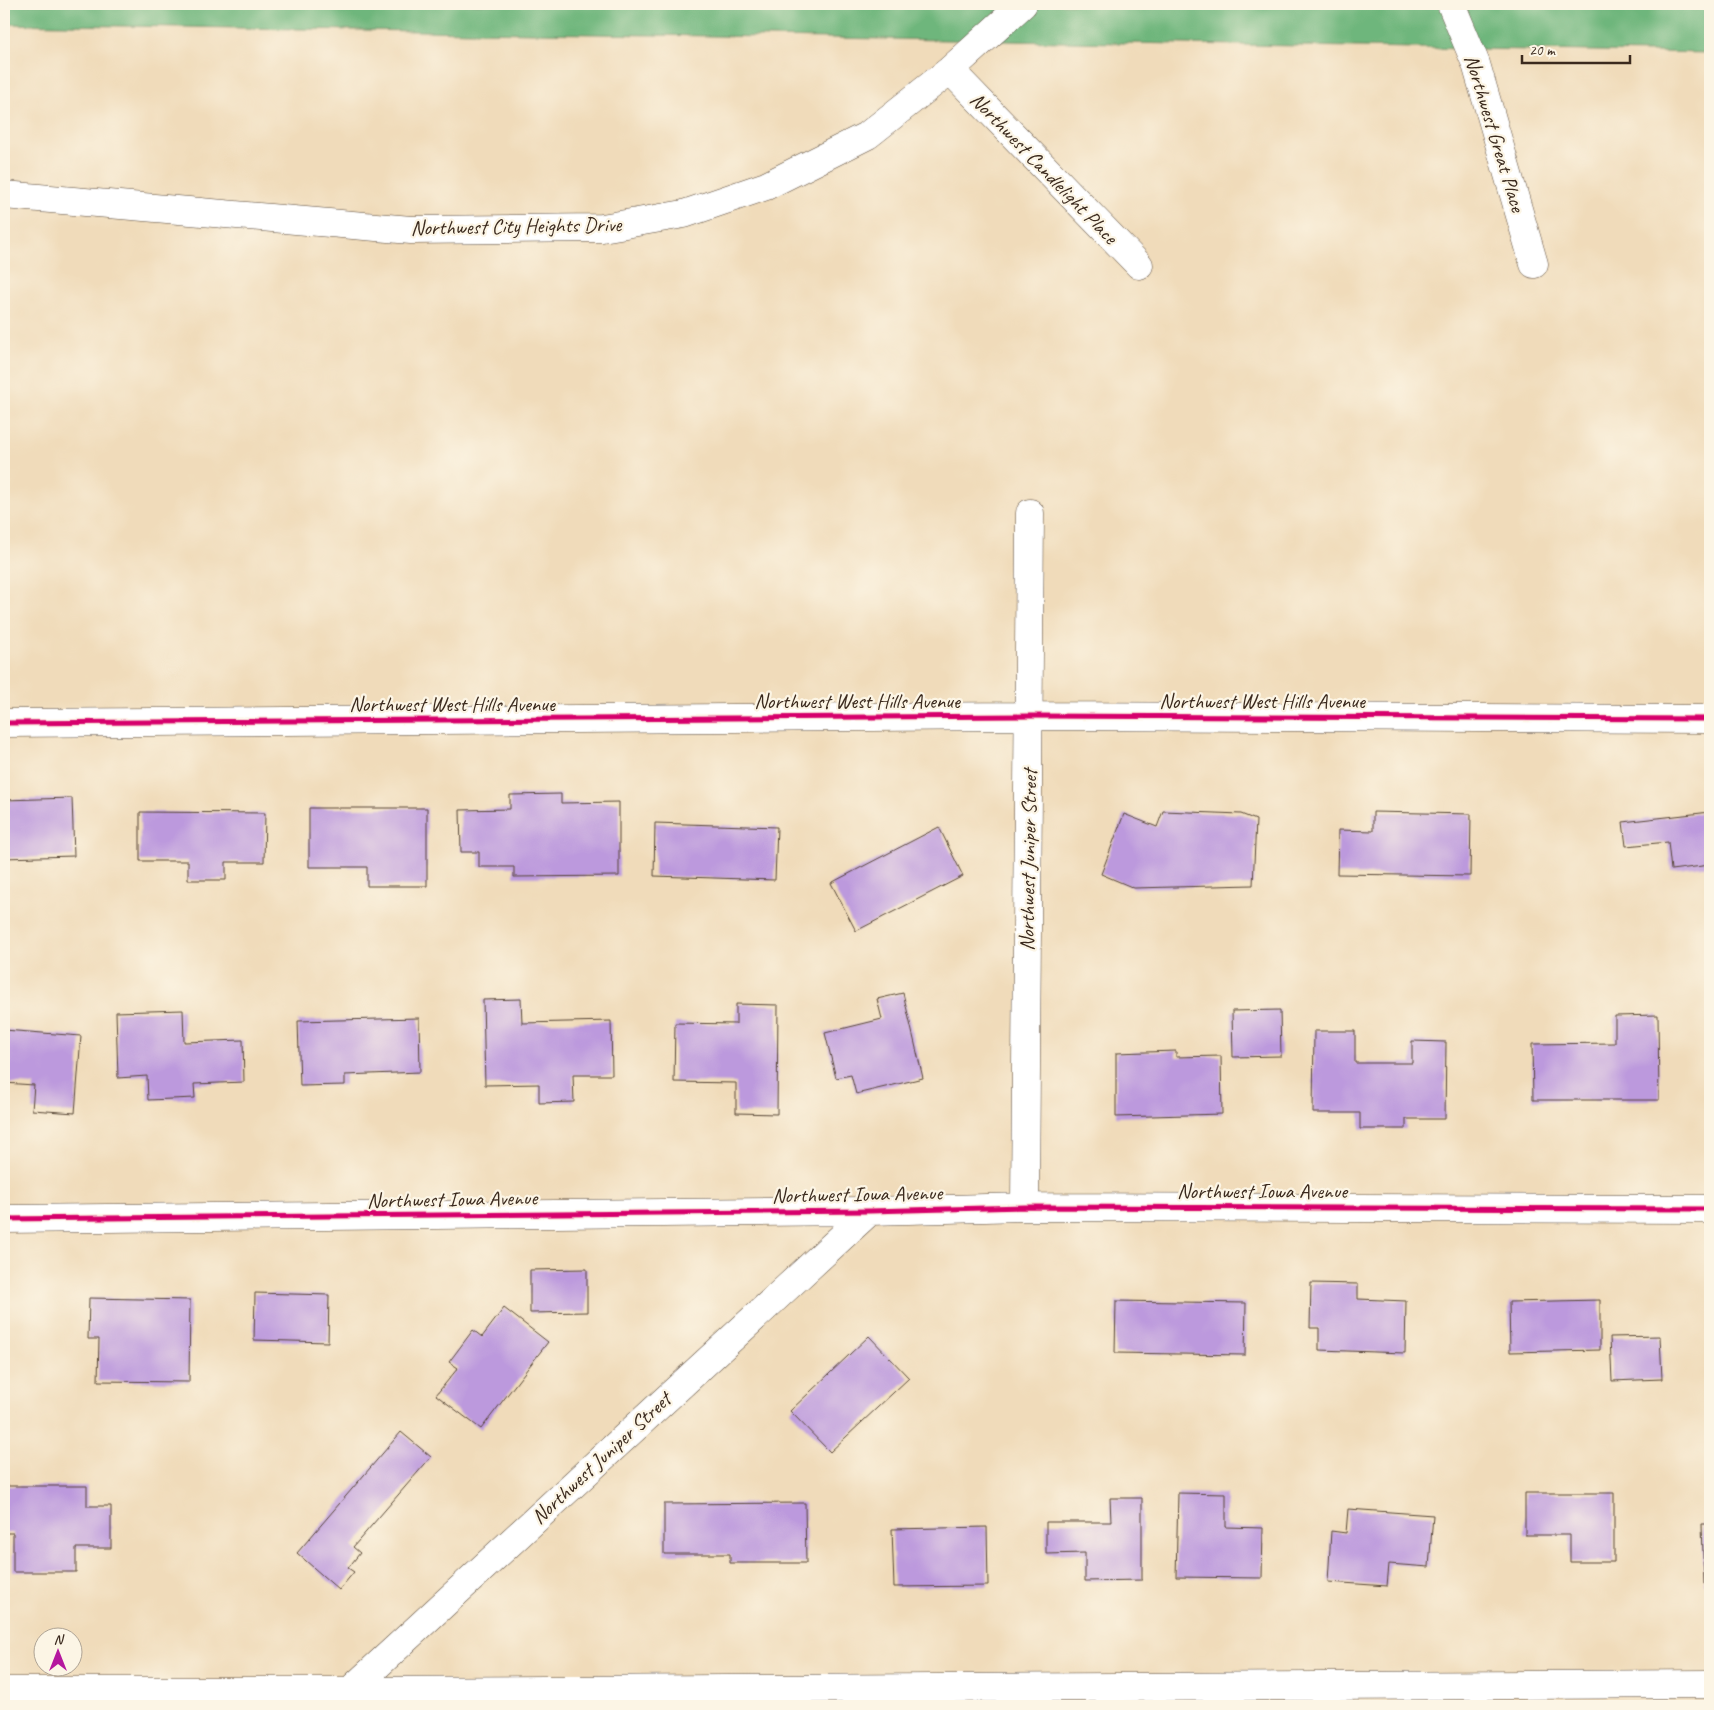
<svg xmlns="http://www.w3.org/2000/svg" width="1714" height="1710" font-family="Caveat,sans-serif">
	<rect width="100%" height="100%" fill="#fcf5e5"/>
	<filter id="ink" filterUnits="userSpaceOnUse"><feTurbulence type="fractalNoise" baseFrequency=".02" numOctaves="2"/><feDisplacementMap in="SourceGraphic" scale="10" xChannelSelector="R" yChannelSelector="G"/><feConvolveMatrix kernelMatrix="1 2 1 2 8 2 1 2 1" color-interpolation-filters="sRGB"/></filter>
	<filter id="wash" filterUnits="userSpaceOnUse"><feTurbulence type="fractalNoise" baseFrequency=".0096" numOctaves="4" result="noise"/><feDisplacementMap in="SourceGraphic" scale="20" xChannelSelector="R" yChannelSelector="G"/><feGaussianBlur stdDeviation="1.12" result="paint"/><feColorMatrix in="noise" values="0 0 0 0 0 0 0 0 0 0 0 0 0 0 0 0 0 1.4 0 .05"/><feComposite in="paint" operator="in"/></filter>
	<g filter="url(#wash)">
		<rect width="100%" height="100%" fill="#f0dbba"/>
		<path fill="#6eb67c" stroke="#54704d" d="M4,4H1710V53L4,24Z"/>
		<g id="blocks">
			<path fill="#bc99dd" d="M561,794V803L619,802V876L514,877V867H479V852H461L460,810L510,809V795Z
				M72,798L74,856L4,858V800Z
				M309,808H427V886H367V867H309Z
				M1163,811L1241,814L1256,820L1253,885L1134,888L1101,874L1124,814L1157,827Z
				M140,812L265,813L264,862H226V880H188V861H140Z
				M1373,812L1471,814L1470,876L1337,874L1338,830L1373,831Z
				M1710,812V865L1671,870L1668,842L1626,846L1623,822Z
				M655,823L777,827L775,880L654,876Z
				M939,827L963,876L856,931L831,883Z
				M903,993L923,1078L856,1094L851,1075L836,1078L825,1033L882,1019L877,999Z
				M521,999L522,1023L611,1021L612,1075H573L574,1102L539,1103V1084L485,1085L483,1000Z
				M736,1004L778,1005L777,1114L736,1113V1083L674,1082L675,1023L736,1024Z
				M183,1010L184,1042L243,1040L244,1082L194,1084L195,1098L148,1100L147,1076L118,1078L116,1012Z
				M1280,1010L1281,1056L1233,1057L1232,1011Z
				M1658,1015L1659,1100H1533L1532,1044L1615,1043V1016Z
				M419,1018L420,1072L345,1075V1085L300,1086L298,1021Z
				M4,1030L81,1036L75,1113L32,1110L34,1085L4,1083Z
				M1314,1031H1355V1063H1412V1041L1446,1042L1445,1119H1406V1129H1360V1113H1313Z
				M1176,1051V1057L1221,1056L1222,1114L1116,1117V1053Z
				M587,1269V1312L530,1313V1270Z
				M1311,1283L1358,1284V1299L1406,1301L1405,1353L1319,1350V1328H1310Z
				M255,1293L329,1295L328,1342L254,1340Z
				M89,1298L190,1300L189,1382L98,1381L99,1339H88Z
				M1600,1300V1350L1510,1352L1509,1302Z
				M1116,1301L1246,1303L1245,1355L1115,1353Z
				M504,1308L548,1342L481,1429L436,1395L458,1368L449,1362L473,1330L482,1337Z
				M869,1336L909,1378L830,1452L790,1411Z
				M1660,1336L1662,1379L1612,1381L1610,1337Z
				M401,1432L431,1457L353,1547L360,1553L348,1568L354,1572L339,1590L297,1553Z
				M4,1486H87V1506H111V1548H76V1572H13V1533H4Z
				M1178,1493L1226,1494V1527L1263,1528L1262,1578L1176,1577Z
				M1525,1493H1614V1562H1570V1535H1525Z
				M1110,1498H1142V1580L1085,1581V1553L1046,1554V1522H1111Z
				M805,1503L806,1563H730V1554H664V1504Z
				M1348,1509L1433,1515L1429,1567L1389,1564L1387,1586L1328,1582L1331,1531L1346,1533Z
				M1702,1524H1710V1584H1704Z
				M987,1527L988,1586L894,1587L892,1529Z"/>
		</g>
	</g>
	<g filter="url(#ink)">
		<use href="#blocks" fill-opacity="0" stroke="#564535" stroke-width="1"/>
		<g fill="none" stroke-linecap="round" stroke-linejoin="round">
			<g stroke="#564535" stroke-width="29">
				<path id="street" d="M1451,4L1476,64L1534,264
					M950,70L1139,265
					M4,195L411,230L602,228L684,214L766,186L868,135L950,70L1023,4
					M4,723L1029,716L1710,719
					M1025,1207L1030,513
					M4,1219L870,1211L1025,1207L1710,1209
					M4,1691H348L1710,1684
					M342,1698L870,1211"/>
			</g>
			<use href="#street" stroke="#fff" stroke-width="28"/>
			<g stroke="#fcf5e5" stroke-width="8">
				<path id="cycleway" d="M4,723L1029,716L1710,719
					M4,1219L870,1211L1025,1207L1710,1209"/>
			</g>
			<use href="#cycleway" stroke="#d6006c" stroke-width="5"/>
		</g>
	</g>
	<g text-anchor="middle" stroke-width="4.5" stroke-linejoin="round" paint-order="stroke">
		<g font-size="21" fill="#3b2a1e" stroke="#fcf5e5">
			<text transform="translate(1495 133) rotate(73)" y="7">Northwest Great Place</text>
			<text transform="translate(1044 168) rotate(46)" y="7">Northwest Candlelight Place</text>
			<text transform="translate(516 226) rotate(-1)" y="7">Northwest City Heights Drive</text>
			<text x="857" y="708">Northwest West Hills Avenue</text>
			<text x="1262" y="708">Northwest West Hills Avenue</text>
			<text x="452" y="711">Northwest West Hills Avenue</text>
			<text transform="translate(1028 860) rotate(-89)" y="7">Northwest Juniper Street</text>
			<text x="1262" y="1198">Northwest Iowa Avenue</text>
			<text transform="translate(857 1194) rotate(-1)" y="7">Northwest Iowa Avenue</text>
			<text transform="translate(452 1199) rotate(-1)" y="7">Northwest Iowa Avenue</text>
			<text transform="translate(601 1458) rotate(-43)" y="7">Northwest Juniper Street</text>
		</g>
	</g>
	<rect width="1714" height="1710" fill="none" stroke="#fcf5e5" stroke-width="20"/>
	<g transform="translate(58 1652)"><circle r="24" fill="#fcf5e5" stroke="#afa495"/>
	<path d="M0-4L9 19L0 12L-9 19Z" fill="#b5179e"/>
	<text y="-8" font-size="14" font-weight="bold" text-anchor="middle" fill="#3b2a1e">N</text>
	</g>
	<path d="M1522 55v8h108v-8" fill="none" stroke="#3b2a1e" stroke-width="2.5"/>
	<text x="1529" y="55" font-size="15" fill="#3b2a1e" stroke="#fcf5e5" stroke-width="4" paint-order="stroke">20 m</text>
</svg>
